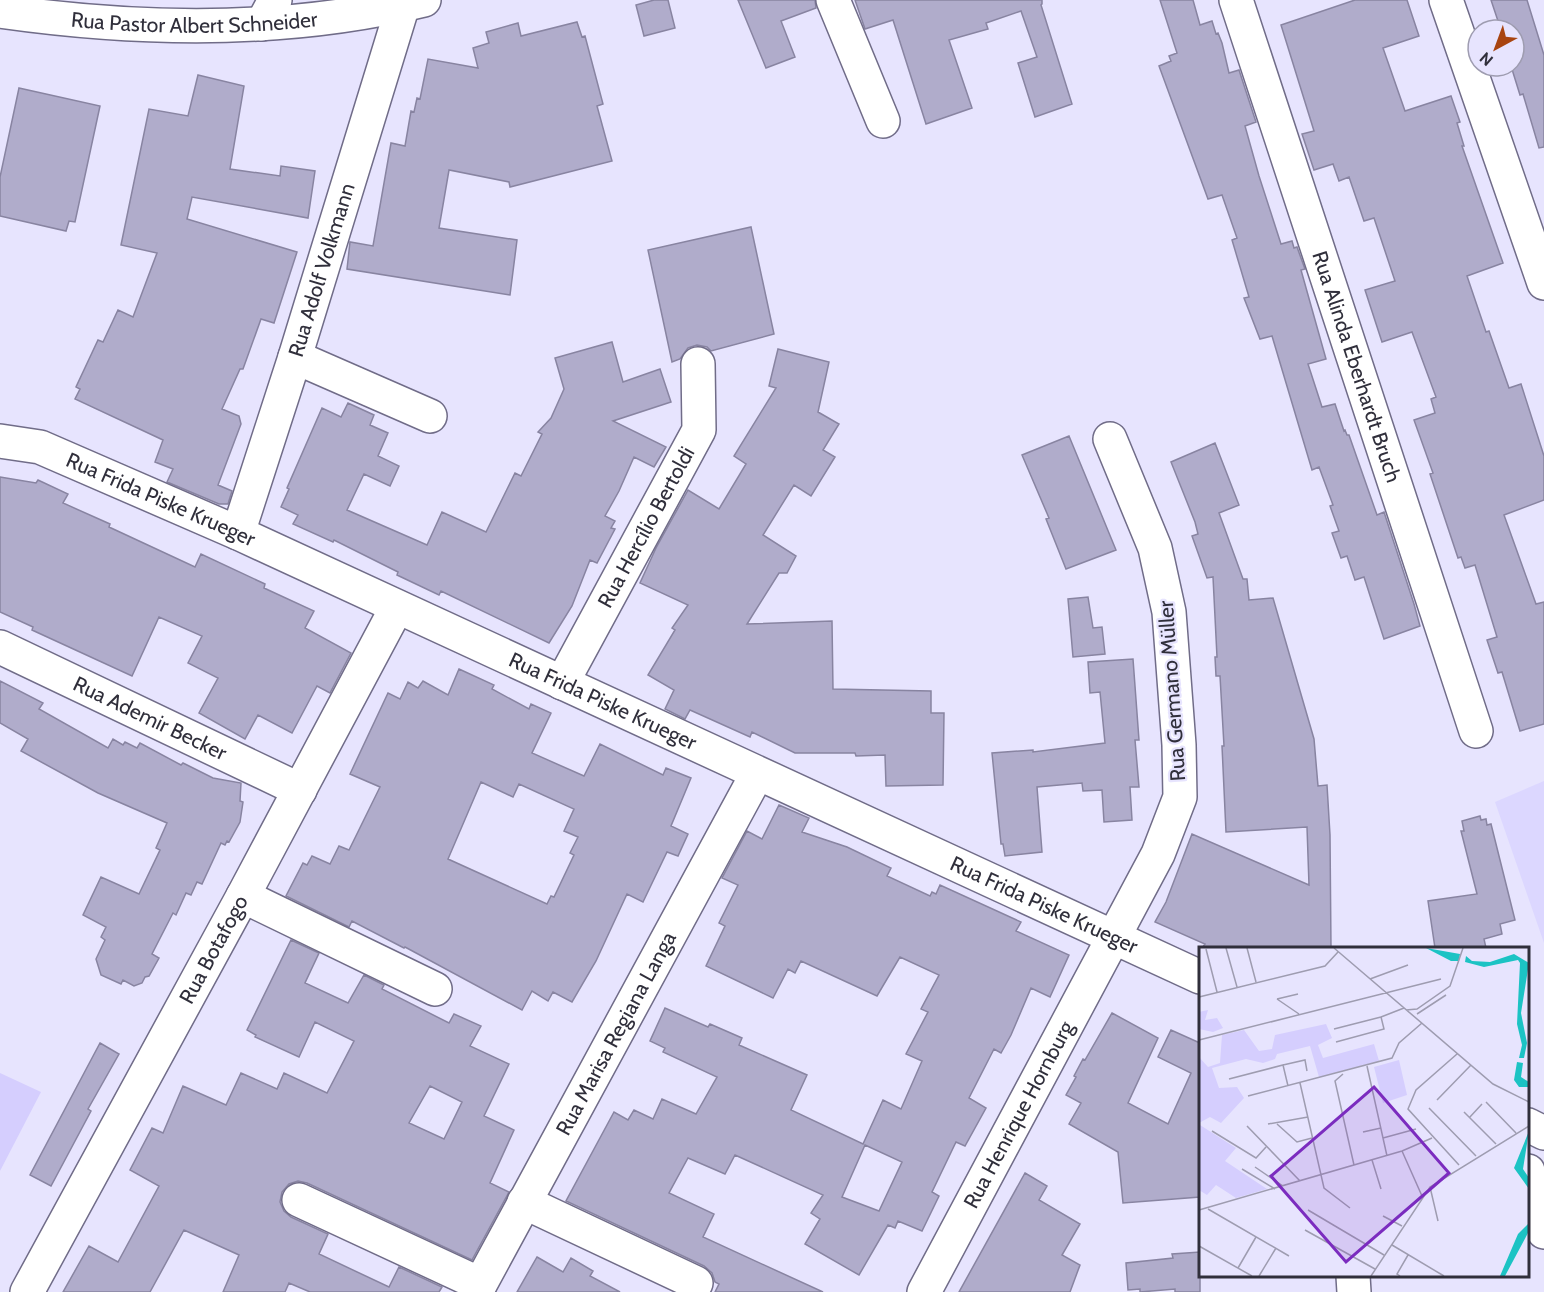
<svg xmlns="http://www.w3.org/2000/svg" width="1544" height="1292" font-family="Cabin,sans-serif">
	<rect width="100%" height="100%" fill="#e7e4fe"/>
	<path fill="#dcd7ff" d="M1544,781V943L1495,802Z"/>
	<path fill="#d5cefe" d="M0,1073L41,1092L0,1171Z"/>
	<path fill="#b0accb" stroke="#8884a1" stroke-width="1.5" fill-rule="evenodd" d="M654,0H668L675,28L644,36L636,5Z
		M738,0H815L816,8L781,21L795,57L766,68Z
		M855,0H1042V4L1041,5L1072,104L1035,117L1018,63L1037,57L1021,11L986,23L988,29L949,40L972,108L926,124L893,20L865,29Z
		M1160,0H1193L1200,25L1212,21L1216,34L1218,33L1222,43L1229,73L1239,70L1256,122L1245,126L1259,176L1281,244L1292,241L1294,248L1297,247L1305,269L1301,270L1326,359L1308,364L1322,407L1335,404L1344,431L1345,430L1347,435H1349L1377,515L1384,512L1414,604L1420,626L1384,639L1364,577L1355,580L1347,556L1341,558L1332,533L1339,531L1330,506L1333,505L1319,467L1312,470L1272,336L1260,339L1244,298L1249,297L1232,240L1237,238L1222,195L1208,199L1159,66L1171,61L1169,56L1177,53Z
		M1355,0H1407L1419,36L1383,48L1405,111L1451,96L1460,122L1457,123L1464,146H1462L1503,263L1467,276L1486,332L1489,331L1509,388L1521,384L1544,456V500L1504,515L1536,604L1544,602V724L1520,731L1502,672L1498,673L1487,640L1497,637L1475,565L1465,568L1461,557L1458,558L1430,474L1433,473L1414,420L1435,413L1431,399L1436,397L1412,332L1382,342L1365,290L1395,281L1374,218L1364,221L1349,177L1339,181L1333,164L1314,170L1302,134L1314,131L1281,25Z
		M1491,0H1527L1544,55V147L1539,148L1523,94L1520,95L1511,66H1514V30H1501Z
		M577,22L582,37L585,36L603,104L597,106L612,161L510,187L509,182L449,170L439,228L517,240L510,295L347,269L350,242L373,246L391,143L405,146L411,111L414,112L417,98L420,99L428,59L478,68L473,48L489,43L486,32L518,23L521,36Z
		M198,75L244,86L230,169L280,176L281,166L315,171L308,218L192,197L187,219L297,252L274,323L261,319L243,369H240L222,409L239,416L241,424L218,485L232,491L228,504H219L167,482L173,469L155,462L163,440L75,399L80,389L76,387L98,340L103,342L118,310L133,317L157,253L121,245L149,109L188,116Z
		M19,88L100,106L75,222L69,221L66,231L0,216V177Z
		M751,227L774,334L711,351L707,347L697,345L688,348L680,359L672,362L648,250Z
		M612,342L623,382L660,369L671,402L613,421L666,447L654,467L634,457L619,491L605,516L615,521L611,528L615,529L597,563L590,560L572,606L549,643L441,591L439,595L397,575L398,572L334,540L333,542L293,524L298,515L281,507L289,489L287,488L322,408L341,417L348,403L374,415L370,425L388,433L378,456L399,466L390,486L364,474L347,510L427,545L442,512L486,532L515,473L521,476L542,434L538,432L551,418L564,389L555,358Z
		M778,349L829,362L818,412L839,424L823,450L835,457L811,496L794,485L763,535L796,556L787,573H779L747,624L832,621L833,689L931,691V713H944L943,785L886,786L885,755L856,756L855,753H795L752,732L750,737L690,710L685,719L665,709L674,690L648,675L675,630L672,628L688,605L640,583L656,548L688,490L719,509L746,464L734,456L776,388L769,386Z
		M1069,436L1116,550L1066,569L1046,519L1049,518L1022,455Z
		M1215,443L1239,505L1219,513L1243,579H1247L1249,600L1273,598L1314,739L1318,786L1327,785L1330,835L1331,948H1202L1205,944L1155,922L1166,902L1192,834L1309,885L1307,827L1226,832L1222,746H1224L1220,676H1216L1215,657H1217L1213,577L1207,578L1192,536L1198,534L1195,522L1171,462Z
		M0,477L36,483L38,480L68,494L63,503L110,524L109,527L195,567L201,554L265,584L264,588L314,611L305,628L351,653L330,693L317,686L292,733L258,715L245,739L199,713L218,678L188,663L202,636L159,617L132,676L32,630L33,627L0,612Z
		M1088,597L1093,628L1102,627L1105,654L1073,657L1068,599Z
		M1133,659L1139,740H1135L1139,787H1130L1132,820L1104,822L1102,790L1083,791L1082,783L1037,787L1042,852L1005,856L1003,844H1001L992,753L1033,750V752L1105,743L1100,692L1090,693L1088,662Z
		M459,669L494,685L492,689L529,709L531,704L551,713L532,753L584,776L600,744L663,775L666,768L691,778L671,826L688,834L678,856L667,852L643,902L627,894L596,961L572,1002L553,992L548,1001L532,991L522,1010L405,947L404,948L352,921L349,927L286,896L303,863L307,865L312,856L330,864L339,846L349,850L380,787L350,774L388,693L400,699L408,682L418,688L423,681L448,695ZM481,782L513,797L519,784L574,809L564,831L578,837L570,853L574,855L554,897L551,896L547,904L448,859Z
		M0,681L43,703L39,709L108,748L113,739L123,745L125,742L137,748L140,743L181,765L183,763L213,778L241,783L240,801L243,802L240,822L229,842L227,841L225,845L221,843L202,884L197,882L191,895L186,893L176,915L173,913L152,954L159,958L149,976L145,977L142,983L134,986L123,980L121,984L101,975L96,959L105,940L101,937L106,927L83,915L101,877L139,894L160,850L156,848L167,823L98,793L21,751L28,739L0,723Z
		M779,805L809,818L802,832L847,847L891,868L887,876L930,896L932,892L936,894L940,885L1021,922L1016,931L1069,955L1050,997L1031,988L1011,1035L1001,1053L994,1049L969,1098L986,1108L965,1146L956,1142L932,1192L939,1196L922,1231L898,1221L895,1228L888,1225L859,1275L805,1244L820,1219L811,1213L823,1195L735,1155L725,1174L688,1158L669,1193L714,1214L703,1237L823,1292H715L719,1284L715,1282L712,1273L704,1266L566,1201L614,1112L628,1120L634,1110L653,1119L662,1099L696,1114L717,1077L663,1052L665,1048L650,1041L665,1008L708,1027L710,1024L742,1038L739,1045L807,1075L791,1110L863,1144L883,1100L901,1109L922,1061L906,1054L928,1012L921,1009L939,975L900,957L877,996L801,961L795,973L788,969L773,998L706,966L725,926L719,923L738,885L722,878L747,831L762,839ZM865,1145L902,1162L879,1211L842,1197Z
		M1480,816L1481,820L1486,819L1487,825L1491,824L1515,920L1500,924L1502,934L1484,939L1486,948H1435L1428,901L1477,894L1461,831H1464L1462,821Z
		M291,940L319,953L305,983L348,1003L364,975L384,985L382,989L449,1023L454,1014L481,1026L470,1046L509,1064L484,1116L514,1130L490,1183L509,1192L472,1260L307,1183L298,1181L289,1184L282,1192L280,1202L284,1211L291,1217L328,1234L319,1254L389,1287L399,1267L442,1287L439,1292H310L289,1283L285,1292H223L239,1255L184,1230L150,1292H63L89,1246L118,1262L159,1186L130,1170L152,1128L163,1133L183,1086L226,1105L241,1073L277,1089L284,1073L327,1093L354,1041L315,1022L299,1057L255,1037L256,1035L247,1030ZM430,1086L462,1102L444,1139L409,1123Z
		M1112,1013L1158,1038L1128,1103L1168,1124L1191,1073L1158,1057L1171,1030L1200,1043V1197L1123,1203L1118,1152L1069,1124L1081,1103L1066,1095L1076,1077L1074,1076L1083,1059L1085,1060Z
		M100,1043L119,1054L88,1109L91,1111L51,1186L30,1175Z
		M1025,1173L1047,1186L1039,1200L1080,1224L1062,1255L1080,1265L1070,1292H959Z
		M1200,1252V1292H1175V1289L1140,1292V1289L1128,1290L1126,1263L1173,1258L1172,1254Z
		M537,1257L563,1272L571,1258L593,1271L590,1276L620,1292H517Z"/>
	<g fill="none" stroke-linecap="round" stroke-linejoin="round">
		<g stroke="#706c88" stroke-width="36">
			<g id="minor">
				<path d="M833,0L883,121"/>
				<path id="s1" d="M1236,0L1476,731"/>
				<path d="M1446,0L1544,283"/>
				<path d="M262,24L275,0"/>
				<path d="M295,357L430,416"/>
				<path id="s2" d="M0,441L40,447L238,533L1200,977"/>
				<path id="s3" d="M238,533L295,357L403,5"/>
				<path id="s4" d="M0,647L300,790"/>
				<path id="s5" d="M562,683L699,430L698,364"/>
				<path d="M243,896L435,989"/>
				<path d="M1528,1125L1544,1133"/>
				<path d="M1528,1171L1544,1232"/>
				<path d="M299,1200L480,1284"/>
				<path d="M524,1202L696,1283"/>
				<path d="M1353,1276L1354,1292"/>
				<path id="s6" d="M27,1292L243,896L397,607"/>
				<path id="s7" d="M476,1292L757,774"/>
				<path id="s8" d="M924,1292L1158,854L1180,797L1179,745L1169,612L1155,548L1110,439"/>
			</g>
		</g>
		<g stroke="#706c88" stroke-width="36">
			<g id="major">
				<path id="s9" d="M0,11C141,31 285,34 424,0"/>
			</g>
		</g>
		<use href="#minor" stroke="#fff" stroke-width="33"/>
		<use href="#major" stroke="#fff" stroke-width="33"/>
	</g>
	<g text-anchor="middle" stroke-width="4.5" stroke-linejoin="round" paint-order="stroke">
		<g font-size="21" fill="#302f3b" stroke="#e7e4fe">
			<text dy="7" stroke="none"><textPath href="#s9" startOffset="195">Rua Pastor Albert Schneider</textPath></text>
			<text dy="7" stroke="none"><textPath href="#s3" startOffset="276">Rua Adolf Volkmann</textPath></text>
			<text dy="7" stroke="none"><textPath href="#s1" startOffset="386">Rua Alinda Eberhardt Bruch</textPath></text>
			<text dy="7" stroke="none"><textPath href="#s2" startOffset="172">Rua Frida Piske Krueger</textPath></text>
			<text dy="7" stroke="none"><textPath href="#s5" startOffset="177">Rua Hercílio Bertoldi</textPath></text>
			<text transform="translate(1172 691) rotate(-94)" y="7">Rua Germano Müller</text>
			<text dy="7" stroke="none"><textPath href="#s2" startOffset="658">Rua Frida Piske Krueger</textPath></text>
			<text dy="7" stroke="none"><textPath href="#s4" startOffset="166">Rua Ademir Becker</textPath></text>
			<text dy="7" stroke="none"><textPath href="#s2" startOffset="1144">Rua Frida Piske Krueger</textPath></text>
			<text dy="7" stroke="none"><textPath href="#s6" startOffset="390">Rua Botafogo</textPath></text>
			<text dy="7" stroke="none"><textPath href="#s7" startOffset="294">Rua Marisa Regiana Langa</textPath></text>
			<text dy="7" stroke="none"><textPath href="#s8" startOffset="201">Rua Henrique Hornburg</textPath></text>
		</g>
	</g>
	<g transform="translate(1199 947)">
		<rect width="330" height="330" fill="#e7e4fe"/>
		<path d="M9,63L6,73L18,71L24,81L14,85L0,82V65ZM127,77L133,91L119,98L124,111L175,97L180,114L120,130L111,99L78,107L76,112L64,116L47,112L13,121L20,141L38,140L45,151L22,176L11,170L0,176V110L9,120L21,116L23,88L45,83L60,104L73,102L76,88ZM200,113L208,148L184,156L175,120ZM1,178L37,201L26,214L68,242L37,251L17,238L8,248L0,243Z" fill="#d5cefe"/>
		<path d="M227,1L261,7L260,14H252ZM315,7L330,16L322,66L328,96L325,111H320L323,98L318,77L321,16L319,13L285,20L266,15L267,9L273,14L291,15ZM318,115L324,116L322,130L330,135V140H320L315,133ZM330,184L324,222L330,231V242L315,221ZM330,276V284L306,329H301L319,287Z" fill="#1cc3c4"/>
		<path fill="none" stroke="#9e9cb0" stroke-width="1.5" d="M27,1L38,40M48,1L57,35M135,1L294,137L330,155M7,2L18,45M171,32L209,18M0,50L126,19L139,5M78,52L100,67M78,52L99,47M207,63L218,62L251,39L264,1M218,67L247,48M135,82L182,70M0,93L242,32M137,95L185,82L182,70L205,61M258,107L217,143L209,162L260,218M84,118L106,113L108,124M168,119L188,209M144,127L136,134L155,218M30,132L84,118L89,139M101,136L125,241L151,261M49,149L193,111L200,96L223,76M238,153L272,118M287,155L317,186M230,161L277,209M265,165L297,197M270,171L283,157M69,177L109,170M78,177L98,195L113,191M48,179L101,234M13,184L57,211L67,200M164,185L182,181M184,191L217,182M203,204L223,249M173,213L182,242M56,220L84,239M43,222L76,242M231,240L239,274M9,262L90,309M0,263L203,204L233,191M109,263L185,308M184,269L203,279M106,283L176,322M193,298L245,329M0,299L53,329M39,321L57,290M60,329L77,301M172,329L231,240L330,179M201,329L198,327L209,308"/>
		<path fill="#7b2cbf" fill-opacity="0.15" stroke="#7b2cbf" stroke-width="3" d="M175,140L250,226L147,315L72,229Z"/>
		<rect width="330" height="330" fill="none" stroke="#302f3b" stroke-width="3"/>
	</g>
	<g transform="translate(1496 48) rotate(221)"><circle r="28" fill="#e7e4fe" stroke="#9e9cb0" stroke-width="1.5"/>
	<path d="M0-4.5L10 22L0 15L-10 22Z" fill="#a84410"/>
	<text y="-9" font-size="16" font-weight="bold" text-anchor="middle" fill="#302f3b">N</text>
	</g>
</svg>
